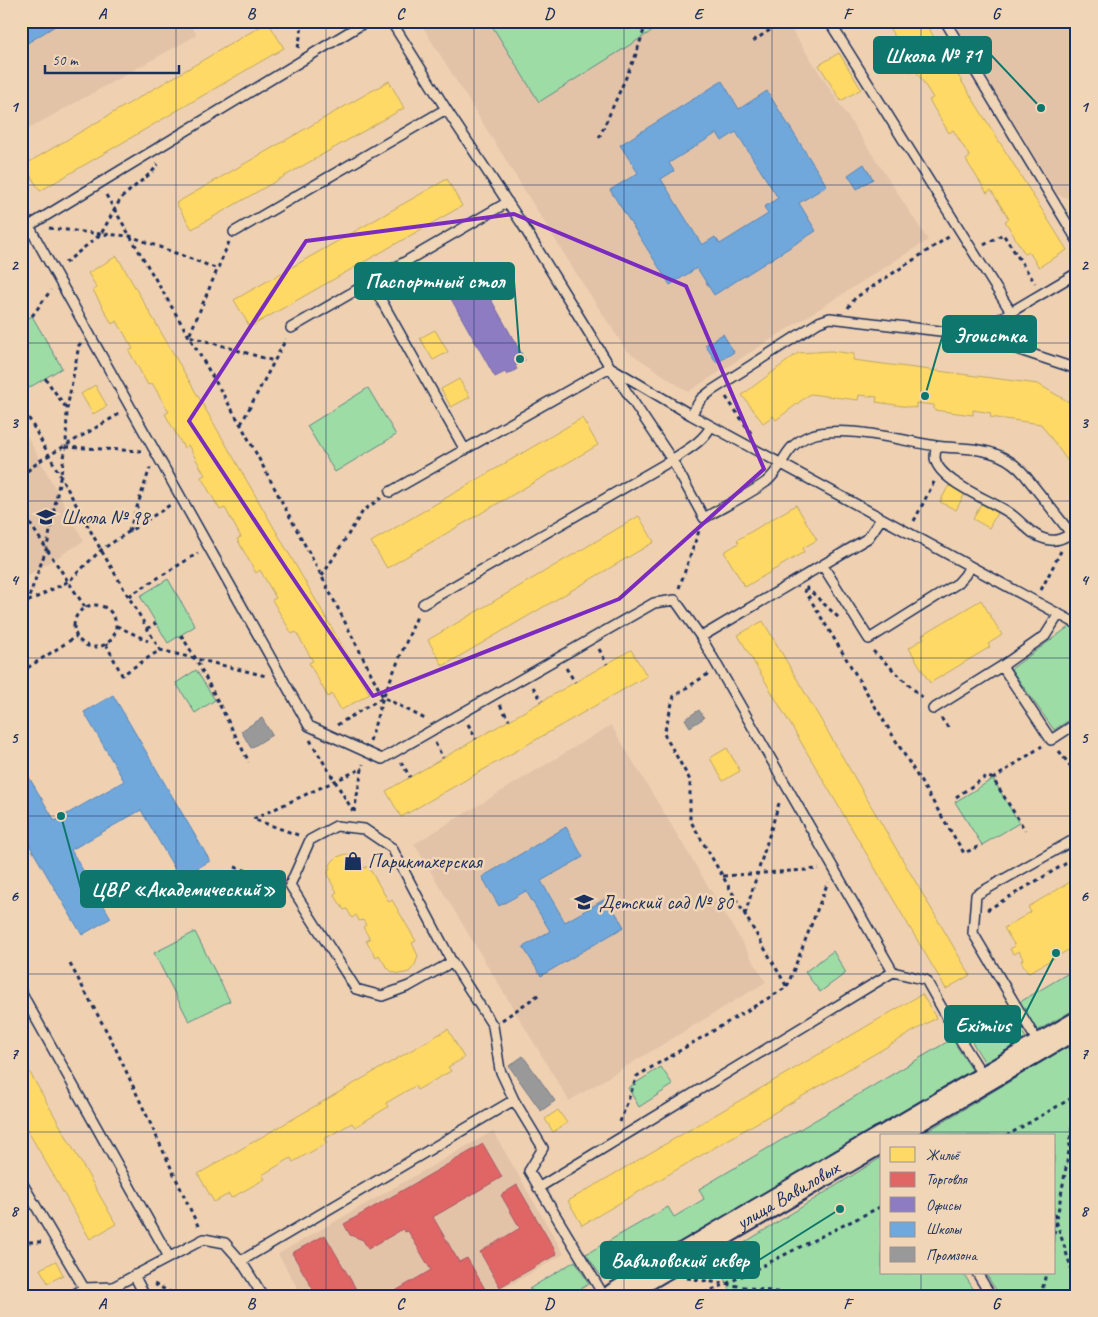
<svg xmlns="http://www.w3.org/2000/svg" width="1098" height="1317" font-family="Caveat,sans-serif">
	<rect width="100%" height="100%" fill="#efd1b2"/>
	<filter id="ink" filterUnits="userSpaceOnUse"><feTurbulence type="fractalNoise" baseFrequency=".02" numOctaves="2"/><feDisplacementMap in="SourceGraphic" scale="10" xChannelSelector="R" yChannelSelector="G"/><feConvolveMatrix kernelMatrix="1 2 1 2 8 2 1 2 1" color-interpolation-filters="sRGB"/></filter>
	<g filter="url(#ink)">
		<path fill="#e3c3a8" d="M21,21H188L197,35L21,133Z
			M419,21H786L928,240L688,392L626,350L579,278Z
			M952,21H1077V197L1071,199L1058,195Z
			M21,425L84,541L21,580Z
			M611,725L766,982L569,1101L414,844Z
			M493,1131L564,1254L491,1296H302L278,1254Z"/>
		<path fill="#9edca5" stroke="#5c8682" d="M489,21H668L539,102Z
			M32,316L62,368L27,389L21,380V323Z
			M368,388L396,435L335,472L307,426Z
			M168,579L195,626L168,643L140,596Z
			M1070,626L1077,630V715L1054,730L1011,669Z
			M196,670L215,700L195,713L176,683Z
			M993,779L1019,823L982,845L955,802Z
			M195,932L230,1001L189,1021L154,953Z
			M833,951L846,973L820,992L805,972Z
			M1077,968V1008L1037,1031L1020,1002Z
			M1007,1007L1026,1038L985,1063L966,1032Z
			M952,1039L972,1070L620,1278L600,1275L586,1254L668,1207L674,1217L704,1199L699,1189Z
			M1067,1047L1077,1064V1296H1000L985,1273H1054V1136H919Z
			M661,1067L673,1085L639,1107L628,1088Z
			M882,1157V1273H963L978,1296H733L715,1261Z
			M575,1261L589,1284C566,1298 553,1302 529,1289Z"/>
		<path fill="#ffd966" stroke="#bba664" d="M885,21H924L1067,250L1039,267L1029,252L1025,254L1005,221L1009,219L991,190L987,193L966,160L970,157L953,130L949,133L929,100L933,98L915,69L911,72L891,39L895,37Z
			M268,22L284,48L40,191L24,165Z
			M839,53L861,89L841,101L819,65Z
			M389,81L404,108L192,229L176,203Z
			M447,179L462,206L250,327L234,300Z
			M117,256L370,694L341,710L332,694L328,697L309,663L313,661L296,632L292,634L272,600L276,598L260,570L256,573L237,539L241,537L225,508L220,510L201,477L205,475L188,445L184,448L165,414L169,412L152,383L148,385L129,351L133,349L117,321L112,324L93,290L97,288L88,273Z
			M435,330L448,352L433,360L420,338Z
			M831,351L854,354L853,360L1038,384L1069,402L1077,413V474L1041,424L990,417L991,413L973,410V415L934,410V405L916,403V408L876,402L877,397L859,395L858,400L810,394L776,420L773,416L763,423L742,395L798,353Z
			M459,379L470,397L451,407L441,389Z
			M95,385L107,406L93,414L81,394Z
			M582,418L598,445L387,568L371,542Z
			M949,485L965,493L956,510L940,502Z
			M982,502L998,511L989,528L973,519Z
			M796,505L817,540L803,548L804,552L745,587L724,552L739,543L737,540Z
			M639,516L654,542L443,666L428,640Z
			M981,600L1002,635L988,644L990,647L930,683L909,648L924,638L922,635Z
			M763,621L970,975L946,989L738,635Z
			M631,650L647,676L401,817L386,791Z
			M727,748L740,771L723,781L710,758Z
			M346,854L356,857L365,868L368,866L389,902L392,900L416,941L412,943L418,956L415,965L409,972L400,974L392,972L385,965L379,955L376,957L366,941L370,939L363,927L366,925L363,920L359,921L356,915L352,918L347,909L344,910L334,894L337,892L331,882L328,873L331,863L337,857Z
			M1077,878V945L1028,973L1021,961L1023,959L1019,951L1013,954L1010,949L1015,946L1004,928L1031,912L1028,907Z
			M922,994L936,1018L582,1225L568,1201Z
			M448,1029L464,1058L448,1067L451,1071L417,1090L415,1086L386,1103L388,1107L355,1127L352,1123L324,1139L327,1143L293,1162L291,1158L262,1175L265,1179L231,1198L229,1194L214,1202L198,1174Z
			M21,1057L116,1224L90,1239L21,1119Z
			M558,1110L567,1123L553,1132L545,1119Z
			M56,1261L63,1275L48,1283L40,1269Z"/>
		<path fill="#e06666" stroke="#a55664" d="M483,1144L502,1177L433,1217L459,1262L467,1258L488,1294L485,1296H387L431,1270L408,1231L405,1232L403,1229L368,1249L363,1240L350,1235L344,1224Z
			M517,1185L557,1254L500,1287L480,1252L520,1228L501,1195Z
			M325,1235L360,1296H317L292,1253Z"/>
		<path fill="#8e7cc3" stroke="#6c65a5" d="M480,280L525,360L515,366L517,369L507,375L505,372L495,377L450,297L460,291L458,287L468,281L470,286Z"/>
		<path fill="#6fa8dc" stroke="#5684b6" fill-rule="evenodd" d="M21,21H63L21,47Z
			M722,81L739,109L767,91L827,186L799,203L816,231L714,295L697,268L670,285L610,190L638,173L620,145ZM736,132L778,198L764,207L768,214L720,244L715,237L702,245L661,179L674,171L669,163L717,133L722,141Z
			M864,164L873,179L857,189L848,175Z
			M723,334L734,352L717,363L705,345Z
			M113,695L210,861L180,878L141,810L71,850L111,918L82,935L21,831V764L55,821L124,781L84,712Z
			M566,827L583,857L541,881L565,922L607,898L624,927L541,976L523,947L550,931L526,891L499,906L482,877Z"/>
		<path fill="#999" stroke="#737987" d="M699,710L704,718L690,727L685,719Z
			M262,718L272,735L251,748L241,731Z
			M523,1056L555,1101L541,1111L509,1066Z"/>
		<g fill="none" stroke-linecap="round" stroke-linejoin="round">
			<g stroke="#1b2f5e" stroke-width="12">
				<path id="lane" d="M367,21L29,226L54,271L309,726L382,759L654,603L675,600L701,637L893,972L538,1188
					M391,21L446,109L522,224L610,367L691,415L1077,624
					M829,21L1011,312L1077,273
					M945,21L1077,240
					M234,232L446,109
					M371,282L465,450
					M291,328L508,202
					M974,335L1011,312
					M691,415L701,399L711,391L819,322L830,318L974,335L1077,369
					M936,446C936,450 935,454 935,458C938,481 990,500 1008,512C1021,520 1030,535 1045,539C1055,542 1062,539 1070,534
					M390,492L610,367L672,460L704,518C723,507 748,495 766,482C785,467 782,447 809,436C840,423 903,441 936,446C956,449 981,447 1000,456C1009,460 1017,466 1024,474L1077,541
					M823,566L869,639L958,583L965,575L970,566
					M423,604L672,460C686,450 703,442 711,426
					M1059,614L1045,636L1002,666L1051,740L1077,723
					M701,637L868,538L881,519
					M933,709L1002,666
					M452,962L409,986L382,996L356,989L290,885L310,840L336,826L364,829L392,848L452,962L493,1026L500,1070L514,1100
					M893,972L926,980L956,1033L984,1077
					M21,992L169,1257
					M1067,1034L1077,1050
					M1040,1046L973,933L976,895L1077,838
					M21,1181L84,1288
					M241,1261L514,1100L543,1148L529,1171L604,1296
					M977,1273L991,1296
					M134,1275L145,1296
					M72,1296L84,1288L113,1287L204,1239L225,1243L241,1261L263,1296"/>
			</g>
			<g stroke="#1b2f5e" stroke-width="29">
				<g id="secondary">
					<path d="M888,1136L1077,1025"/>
					<path id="s1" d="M615,1296L882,1139"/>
				</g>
			</g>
			<path stroke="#1b2f5e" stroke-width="3" stroke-dasharray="4 4" stroke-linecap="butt" d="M753,41L784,21
				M298,48L303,21
				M599,138L635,57L647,21
				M106,195L241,425L322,577L383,697L425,719
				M1076,208H1077
				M49,228L101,234L130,236L218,269
				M229,242L189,336L274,361
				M984,245L1003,234L1035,283
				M65,263L101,234L121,198L152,172L158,164
				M848,308L855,298L950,236
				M32,316L51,290
				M45,378L67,409
				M726,397L751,433
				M21,404L101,550L160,650
				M241,424L286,339
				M66,447L141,451
				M21,476L41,460L119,414
				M21,510L85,607
				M914,521L935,480
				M129,531L150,468
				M322,576L363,511L381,498
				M806,587L840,619
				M679,588L700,528
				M804,589L964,853L982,845
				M1041,590L1061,551
				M129,596L198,553
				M21,605L69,581L101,550L170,505
				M74 626a21 21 0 1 1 42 0a21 21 0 1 1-42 0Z
				M21,619L47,547L66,447L67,409L79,345L81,343
				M117,626L148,641
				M147,629L156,623
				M181,635L196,659L249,762
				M106,644L122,675L160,650L266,676
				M599,649L607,664
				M873,651L925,700
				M566,668L575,682
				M21,672L77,636
				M708,674L674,696L664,734L690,780V820L787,987
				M533,687L542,701
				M500,705L509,720
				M941,718L950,730
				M468,724L476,739
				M337,725L383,697
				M310,740L353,811
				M370,741L383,697L418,614
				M435,743L443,758
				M1059,751L1077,775
				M401,762L410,777
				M993,779L1042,746
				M956,797L987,776L993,779L1025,830
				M354,812L363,764
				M298,835L253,819L363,768
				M235,867L278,881
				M723,876L819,869
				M987,910L1077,857
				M745,914L780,800
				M70,964L113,1043L199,1228
				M502,1020L541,993
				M620,1122L637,1076L787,987L828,882
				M1006,1136L1077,1095
				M1054,1214L1073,1274L1075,1296
				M1054,1234L1069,1151L1076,1095
				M21,1242H43
				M687,1278L802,1296
				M154,1284L178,1296
				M697,1296L726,1284L882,1206
				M1041,1296L1046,1273"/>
			<use href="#lane" stroke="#f0d6b7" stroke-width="9"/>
			<use href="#secondary" stroke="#f0d6b7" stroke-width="25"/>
		</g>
	</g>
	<path fill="none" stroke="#7b2cbf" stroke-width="4" stroke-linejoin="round" d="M514,214L686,286L764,469L619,599L373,696L286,568L189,421L306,241Z"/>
	<path fill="none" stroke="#1b2f5e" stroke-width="1" stroke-opacity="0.55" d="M176,21V1296M326,21V1296M474,21V1296M624,21V1296M772,21V1296M921,21V1136M21,185H1077M21,343H1077M21,501H1077M21,658H1077M21,816H1077M21,974H1077M21,1132H1077M921,1273V1296"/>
	<defs>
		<g id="school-bare" transform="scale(1.5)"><path d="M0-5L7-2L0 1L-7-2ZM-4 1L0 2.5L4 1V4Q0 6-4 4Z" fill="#1b2f5e" stroke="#f0d6b7" stroke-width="2.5" paint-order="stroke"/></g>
		<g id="shop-bare" transform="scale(1.5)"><path d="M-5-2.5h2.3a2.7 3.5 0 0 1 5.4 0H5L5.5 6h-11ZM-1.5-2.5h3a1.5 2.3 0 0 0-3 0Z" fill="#1b2f5e" stroke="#f0d6b7" stroke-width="2.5" paint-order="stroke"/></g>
	</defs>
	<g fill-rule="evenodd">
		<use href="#school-bare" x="46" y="517"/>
		<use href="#shop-bare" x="353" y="861"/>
		<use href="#school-bare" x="584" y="902"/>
	</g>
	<g text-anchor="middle" stroke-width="5" stroke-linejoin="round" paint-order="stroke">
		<g font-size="20" fill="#1b2f5e" stroke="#f0d6b7" text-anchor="start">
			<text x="61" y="524">Школа № 98</text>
			<text x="368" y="868">Парикмахерская</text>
			<text x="599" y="909">Детский сад № 80</text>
		</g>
		<g font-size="20" fill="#1b2f5e" stroke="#f0d6b7">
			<text dy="7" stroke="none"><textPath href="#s1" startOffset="200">улица Вавиловых</textPath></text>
		</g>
	</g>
	<path fill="none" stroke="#0f766e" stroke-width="2" d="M1041 108L991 55M520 359L514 281M925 396L943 334M61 816L81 889M1056 953L1020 1024M840 1209L759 1260"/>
	<g fill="#0f766e" stroke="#f0d6b7" stroke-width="2">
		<circle cx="1041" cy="108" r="5"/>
		<circle cx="520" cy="359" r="5"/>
		<circle cx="925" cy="396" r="5"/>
		<circle cx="61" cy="816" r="5"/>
		<circle cx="1056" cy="953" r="5"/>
		<circle cx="840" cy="1209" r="5"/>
	</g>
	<g fill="#0f766e" stroke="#0f766e" stroke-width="2">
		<rect x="874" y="37" width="117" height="36" rx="5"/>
		<rect x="355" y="263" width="159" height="36" rx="5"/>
		<rect x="943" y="316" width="93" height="36" rx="5"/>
		<rect x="81" y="871" width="204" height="36" rx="5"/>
		<rect x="945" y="1006" width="75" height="36" rx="5"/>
		<rect x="601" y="1242" width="158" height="36" rx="5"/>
	</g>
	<g font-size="21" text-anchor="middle" font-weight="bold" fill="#fff">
		<text x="933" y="62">Школа № 71</text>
		<text x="435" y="288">Паспортный стол</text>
		<text x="990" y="342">Эгоистка</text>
		<text x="183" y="896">ЦВР «Академический»</text>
		<text x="983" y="1032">Eximius</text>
		<text x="680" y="1267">Вавиловский сквер</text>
	</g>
	<rect width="1098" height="1317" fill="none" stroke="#f0d6b7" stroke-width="55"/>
	<rect x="880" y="1134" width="175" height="140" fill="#f0d6b7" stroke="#9b9393"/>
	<rect x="890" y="1147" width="25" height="15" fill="#ffd966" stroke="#9b9393"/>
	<text x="926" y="1160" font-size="15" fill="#1b2f5e">Жильё</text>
	<rect x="890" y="1172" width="25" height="15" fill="#e06666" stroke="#9b9393"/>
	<text x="926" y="1184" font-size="15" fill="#1b2f5e">Торговля</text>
	<rect x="890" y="1197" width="25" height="15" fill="#8e7cc3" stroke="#9b9393"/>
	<text x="926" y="1210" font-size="15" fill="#1b2f5e">Офисы</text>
	<rect x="890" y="1222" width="25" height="15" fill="#6fa8dc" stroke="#9b9393"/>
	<text x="926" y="1234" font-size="15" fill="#1b2f5e">Школы</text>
	<rect x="890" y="1247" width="25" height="15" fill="#999999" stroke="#9b9393"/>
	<text x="926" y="1260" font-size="15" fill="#1b2f5e">Промзона</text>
	<path d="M45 65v8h134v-8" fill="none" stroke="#1b2f5e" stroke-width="2.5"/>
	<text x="52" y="65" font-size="15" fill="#1b2f5e" stroke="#f0d6b7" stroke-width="4" paint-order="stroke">50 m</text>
	<rect x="28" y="28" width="1042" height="1262" fill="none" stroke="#1b2f5e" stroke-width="2"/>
	<g font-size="16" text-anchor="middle" font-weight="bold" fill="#1b2f5e">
		<text x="102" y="19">A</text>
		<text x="251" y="19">B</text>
		<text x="400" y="19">C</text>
		<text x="549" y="19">D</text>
		<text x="698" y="19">E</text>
		<text x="847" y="19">F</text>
		<text x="996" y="19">G</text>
		<text x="14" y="112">1</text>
		<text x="1084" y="112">1</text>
		<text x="14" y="270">2</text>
		<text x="1084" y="270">2</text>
		<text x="14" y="428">3</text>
		<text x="1084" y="428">3</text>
		<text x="14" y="585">4</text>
		<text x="1084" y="585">4</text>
		<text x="14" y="743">5</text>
		<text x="1084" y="743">5</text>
		<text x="14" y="901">6</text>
		<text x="1084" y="901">6</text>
		<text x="14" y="1059">7</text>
		<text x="1084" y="1059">7</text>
		<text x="14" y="1216">8</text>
		<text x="1084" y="1216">8</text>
		<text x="102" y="1309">A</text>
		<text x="251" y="1309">B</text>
		<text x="400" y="1309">C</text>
		<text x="549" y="1309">D</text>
		<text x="698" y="1309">E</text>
		<text x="847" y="1309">F</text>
		<text x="996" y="1309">G</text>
	</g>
</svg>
